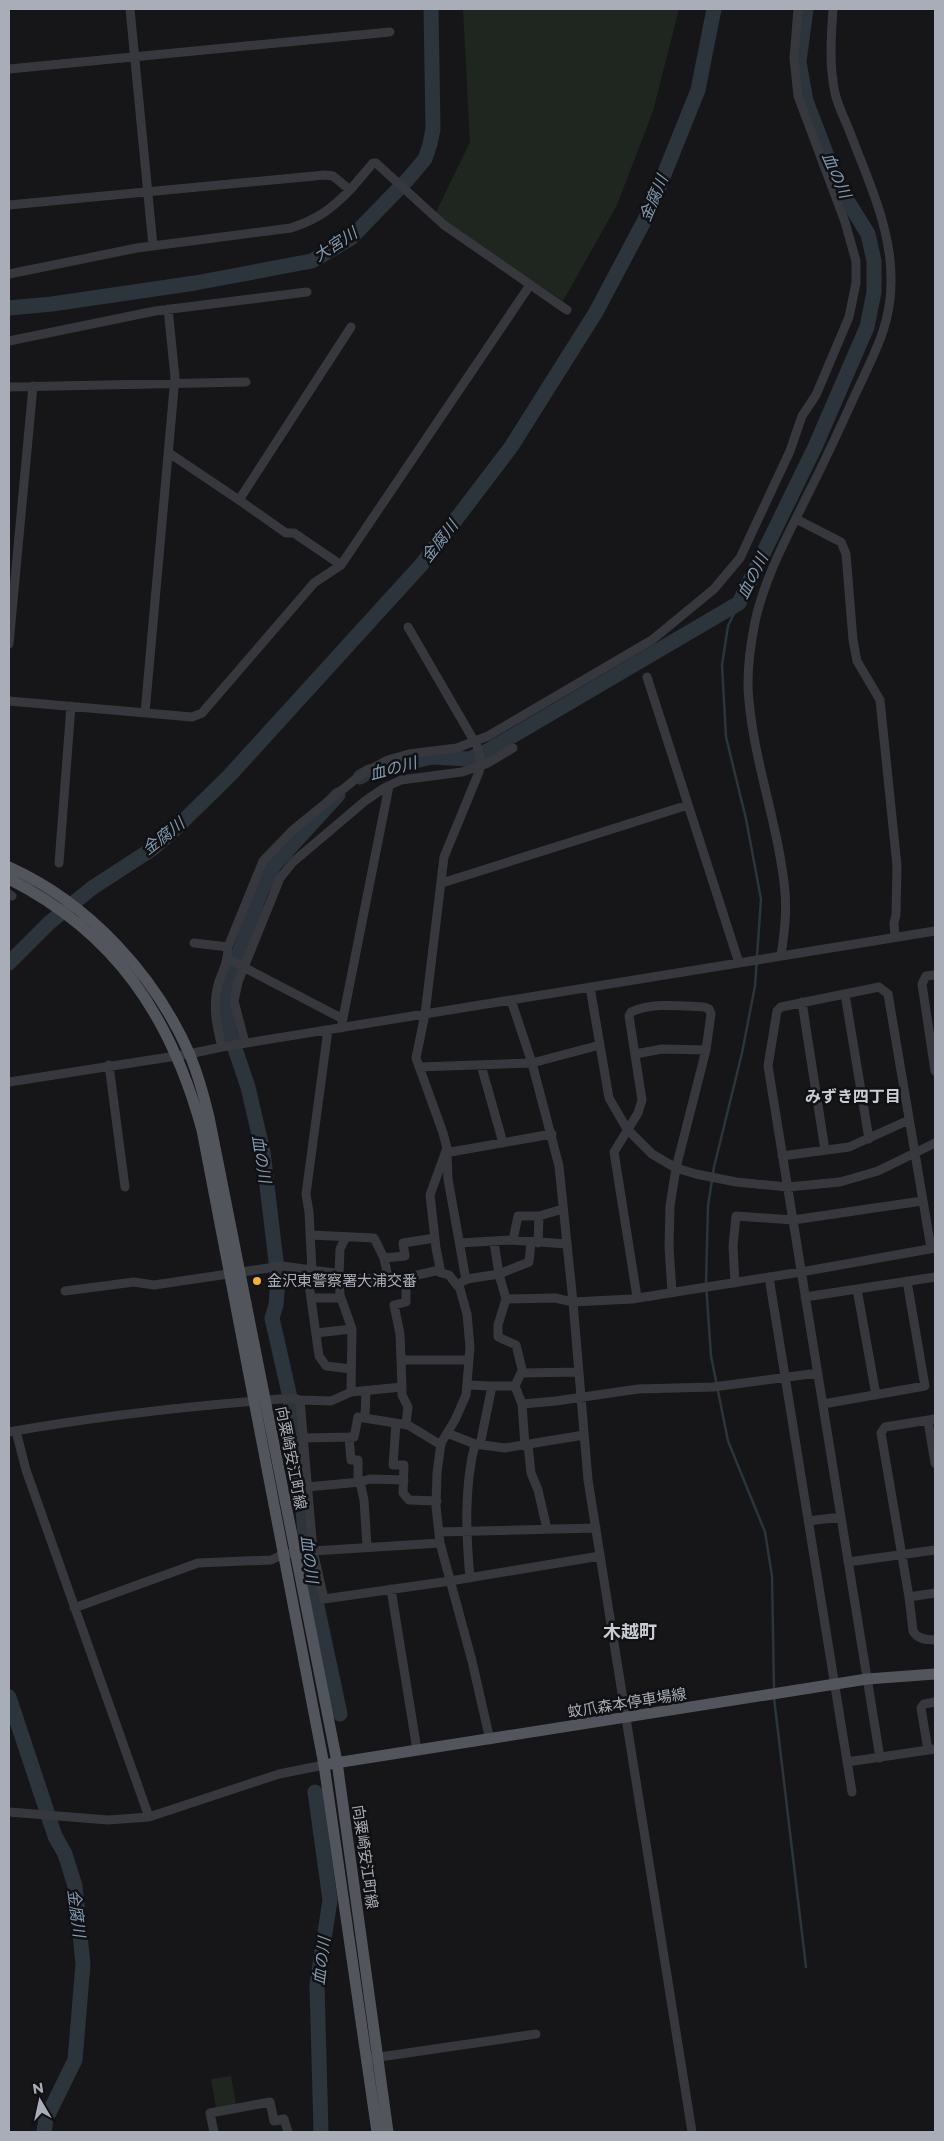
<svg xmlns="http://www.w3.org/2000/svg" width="944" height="2141" font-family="Montserrat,'Noto Sans JP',sans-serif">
	<rect width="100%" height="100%" fill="#161618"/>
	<path fill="#1e261f" d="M463,9H679L653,111L617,205L563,301L456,230L436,212L470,142Z
		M231,2076L236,2104L216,2108L211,2079Z"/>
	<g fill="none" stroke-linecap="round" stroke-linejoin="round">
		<path stroke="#2c353c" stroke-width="2.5" d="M739,603L728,626L722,665L726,737L746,819L761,899L755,986L742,1053L714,1167L708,1206L706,1284L711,1356L728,1441L765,1532L772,1576L774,1690
			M774,1698L806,1967"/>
		<path stroke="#2c353c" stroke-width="15" d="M9,308L52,304L195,283L312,261L351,238L408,179L425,159L430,144L433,129L431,9
			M360,777L369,772L432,757L469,759L487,751L739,603L815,447L867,327L874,292V261L868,234L839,187L806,101L799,62L806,9
			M338,795L274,865L260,894L227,987L224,1002L230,1034L248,1087L263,1152L278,1278L276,1305L272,1318L289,1393L298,1452L306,1545L313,1587L340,1714
			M9,963L49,923L92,888L152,849L174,830L230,775L422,564L511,447L596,312L649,212L698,90L714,9
			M9,1697L55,1836L65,1854L75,1886L83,1964L75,2060L46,2119L44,2132
			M315,1792L330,1900L317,1985L321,2132"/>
		<path stroke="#37383d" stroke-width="9" d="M130,9L153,246
			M9,69L390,32
			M9,205L325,175L333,176L350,190L373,163H376L444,225L567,310
			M9,274L137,248L291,228C318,219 330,210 350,190
			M9,341L155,311L307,292
			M9,387L246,382
			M169,453L239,500L351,327
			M239,500L286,533H294L341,565
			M796,519L841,542L846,554L853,640L857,661L880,700L897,866L896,915L894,923L895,937
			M408,627L477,746L481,762L479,772L444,857L425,1014L416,1058L443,1133L447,1148L430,1195L436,1248L441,1273
			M9,644L33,386
			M647,677L739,963
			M9,701L192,717L202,713L314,583L341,565L530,285
			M145,713L175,377L168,309
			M59,863L71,706
			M442,883L688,805
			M9,894L12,896
			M194,943L228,947
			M781,956C784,934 787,914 785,892C779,827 755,766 749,701C746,676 750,647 755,622C765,576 788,535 808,494C825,461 840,428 855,395C874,354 892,324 891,278C891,228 868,180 851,135C846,121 838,107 835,93C829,65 831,37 833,9
			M228,959L343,1019
			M935,975L926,976L922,984L935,1071
			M590,987L609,1098L627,1129L652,1154L676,1168L696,1174L736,1182L788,1187L840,1182L878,1171L935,1143
			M845,994L869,1139
			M511,1000L532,1063L559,1166L573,1302L588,1480L692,2132
			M802,1002L825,1150
			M341,1028L389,786
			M245,1043L234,1001L238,982L280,878L293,862L365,801L384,788L401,780L462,772L480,766L488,763L513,748
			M222,1047C216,1024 212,1004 219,981C224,969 228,960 228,947L263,861L294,829L363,773L388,760L409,754L457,748L488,736L652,640L714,589L740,558L790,451L802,416L816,395L849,317L856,283V261L845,222L798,96L794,58L798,9
			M635,1054L662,1049L706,1050
			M109,1065L125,1187
			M481,1065L503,1143
			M419,1067L532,1063L600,1045
			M9,1082L189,1054L222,1047L935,931
			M445,1153L552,1134
			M447,1153L448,1179L466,1280
			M782,1156L849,1147L909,1120
			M310,1235L374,1238L384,1258L388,1277
			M513,1240L518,1216H539L563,1209
			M494,1242L499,1274L529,1262L531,1242
			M460,1243L511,1240L567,1244
			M538,1243L539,1216
			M384,1258L405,1256L403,1243L435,1238
			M307,1270L319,1356L326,1366L351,1369
			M312,1271L309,1212L306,1194L328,1030
			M769,1277L852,1792
			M735,1283L733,1246L736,1216L793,1220L922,1201
			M457,1285L467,1279L499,1274L506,1299L498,1325V1337L516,1345L523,1373L579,1372
			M857,1289L876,1395
			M65,1291L134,1282L154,1285L282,1266L334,1273L353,1279L404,1278L435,1271L449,1275L460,1289L467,1314L470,1347L466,1395L455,1420L441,1443L437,1473L436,1506L440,1543L472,1661L490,1740
			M637,1297L614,1152L638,1113L642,1100L629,1016L631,1012C652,1002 681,1006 704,1007L709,1009L711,1014L706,1050L676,1168L670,1206L669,1247L672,1292
			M805,1297L935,1277
			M311,1298H341
			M506,1299L555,1298L573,1302L632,1299L801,1272L935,1248
			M316,1333L352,1329
			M401,1360H468
			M467,1385L492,1386L480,1445
			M492,1386H515L522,1371
			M515,1386L522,1404
			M402,1387V1395L408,1407L406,1424
			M351,1392L402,1387L400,1334L394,1305L406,1302V1277
			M300,1400L331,1401L351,1392L352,1329L340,1295L339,1275L340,1249L346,1237
			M823,1404L925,1386L907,1281
			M365,1418L366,1391
			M935,1419L885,1427L881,1433L909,1597L935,1593
			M928,1421L935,1463
			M396,1423L393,1465H404L403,1493L409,1500L437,1501
			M16,1431L26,1470L149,1817
			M9,1432C103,1415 198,1405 294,1398L300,1400L313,1551L324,1599L450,1581L600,1556
			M447,1433L475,1444L505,1448L584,1435
			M349,1437L351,1460H358V1482
			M303,1438L354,1437L358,1417L408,1425L441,1445
			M528,1445L531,1473L538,1490L547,1529
			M525,1446L522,1404L556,1401L638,1389L713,1387L818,1373
			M360,1482L364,1500L367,1546
			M307,1487L360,1482L370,1479L404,1480
			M808,1521L841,1517
			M439,1532L596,1528
			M848,1562L935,1550
			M470,1578C466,1534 464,1487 475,1444
			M391,1589L417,1750
			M909,1597L913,1631C917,1639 926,1640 935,1640
			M74,1608L198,1563L271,1560L284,1554L313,1551L440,1543
			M928,1750L921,1708L924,1704L935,1702
			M880,1758L768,1066L777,1011L781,1007L879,987L888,994L931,1248
			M847,1762L935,1749
			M9,1812L108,1820L149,1817L279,1774L324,1765
			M373,2058L536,2034
			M214,2132L210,2113L270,2102L274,2121L284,2119L288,2132"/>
		<path stroke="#53555c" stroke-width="11" d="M9,867C89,903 155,975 190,1055C198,1075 204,1096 209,1117L337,1762L388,2132
			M9,879C116,933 171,1017 202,1130L324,1765L377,2132
			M329,1764L867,1679L935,1674"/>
	</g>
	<circle fill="#f2b134" stroke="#111113" stroke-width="2" cx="257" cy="1281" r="5"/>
	<g text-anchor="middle" stroke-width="5" stroke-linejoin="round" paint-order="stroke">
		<g font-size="15" fill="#a8adb8" stroke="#111113" text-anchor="start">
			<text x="267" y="1286">金沢東警察署大浦交番</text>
		</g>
		<g font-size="15" fill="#a8adb8" stroke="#111113">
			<text transform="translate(291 1458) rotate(79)" y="5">向粟崎安江町線</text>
			<text transform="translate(627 1703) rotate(-9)" y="5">蚊爪森本停車場線</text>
			<text transform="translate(365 1857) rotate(82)" y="5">向粟崎安江町線</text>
		</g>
		<g font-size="16" font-style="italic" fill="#7f9bb3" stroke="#111113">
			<text transform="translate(837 175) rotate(66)" y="6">血の川</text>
			<text transform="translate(653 198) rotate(-67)" y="6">金腐川</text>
			<text transform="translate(335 244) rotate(-33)" y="6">大宮川</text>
			<text transform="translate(439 541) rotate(-52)" y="6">金腐川</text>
			<text transform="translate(752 576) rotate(-63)" y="6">血の川</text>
			<text transform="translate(393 768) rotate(-15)" y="6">血の川</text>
			<text transform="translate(163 836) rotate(-38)" y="6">金腐川</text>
			<text transform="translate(262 1159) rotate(81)" y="6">血の川</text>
			<text transform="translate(310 1559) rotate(83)" y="6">血の川</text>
			<text transform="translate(77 1913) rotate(83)" y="6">金腐川</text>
			<text transform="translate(321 1961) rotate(-83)" y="6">血の川</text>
		</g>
		<g font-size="16" font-weight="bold" fill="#c9ccd4" stroke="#111113">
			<text x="853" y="1102">みずき四丁目</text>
		</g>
		<g font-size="18" font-weight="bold" fill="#c9ccd4" stroke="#111113">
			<text x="630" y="1638">木越町</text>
		</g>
	</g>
	<rect width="944" height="2141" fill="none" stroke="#a8adb8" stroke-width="20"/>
	<g transform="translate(40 2101) rotate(351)" stroke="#111113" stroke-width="4" paint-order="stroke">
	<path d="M0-4L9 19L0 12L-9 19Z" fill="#a8adb8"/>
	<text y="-8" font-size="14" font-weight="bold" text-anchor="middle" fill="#a8adb8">N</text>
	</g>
</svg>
